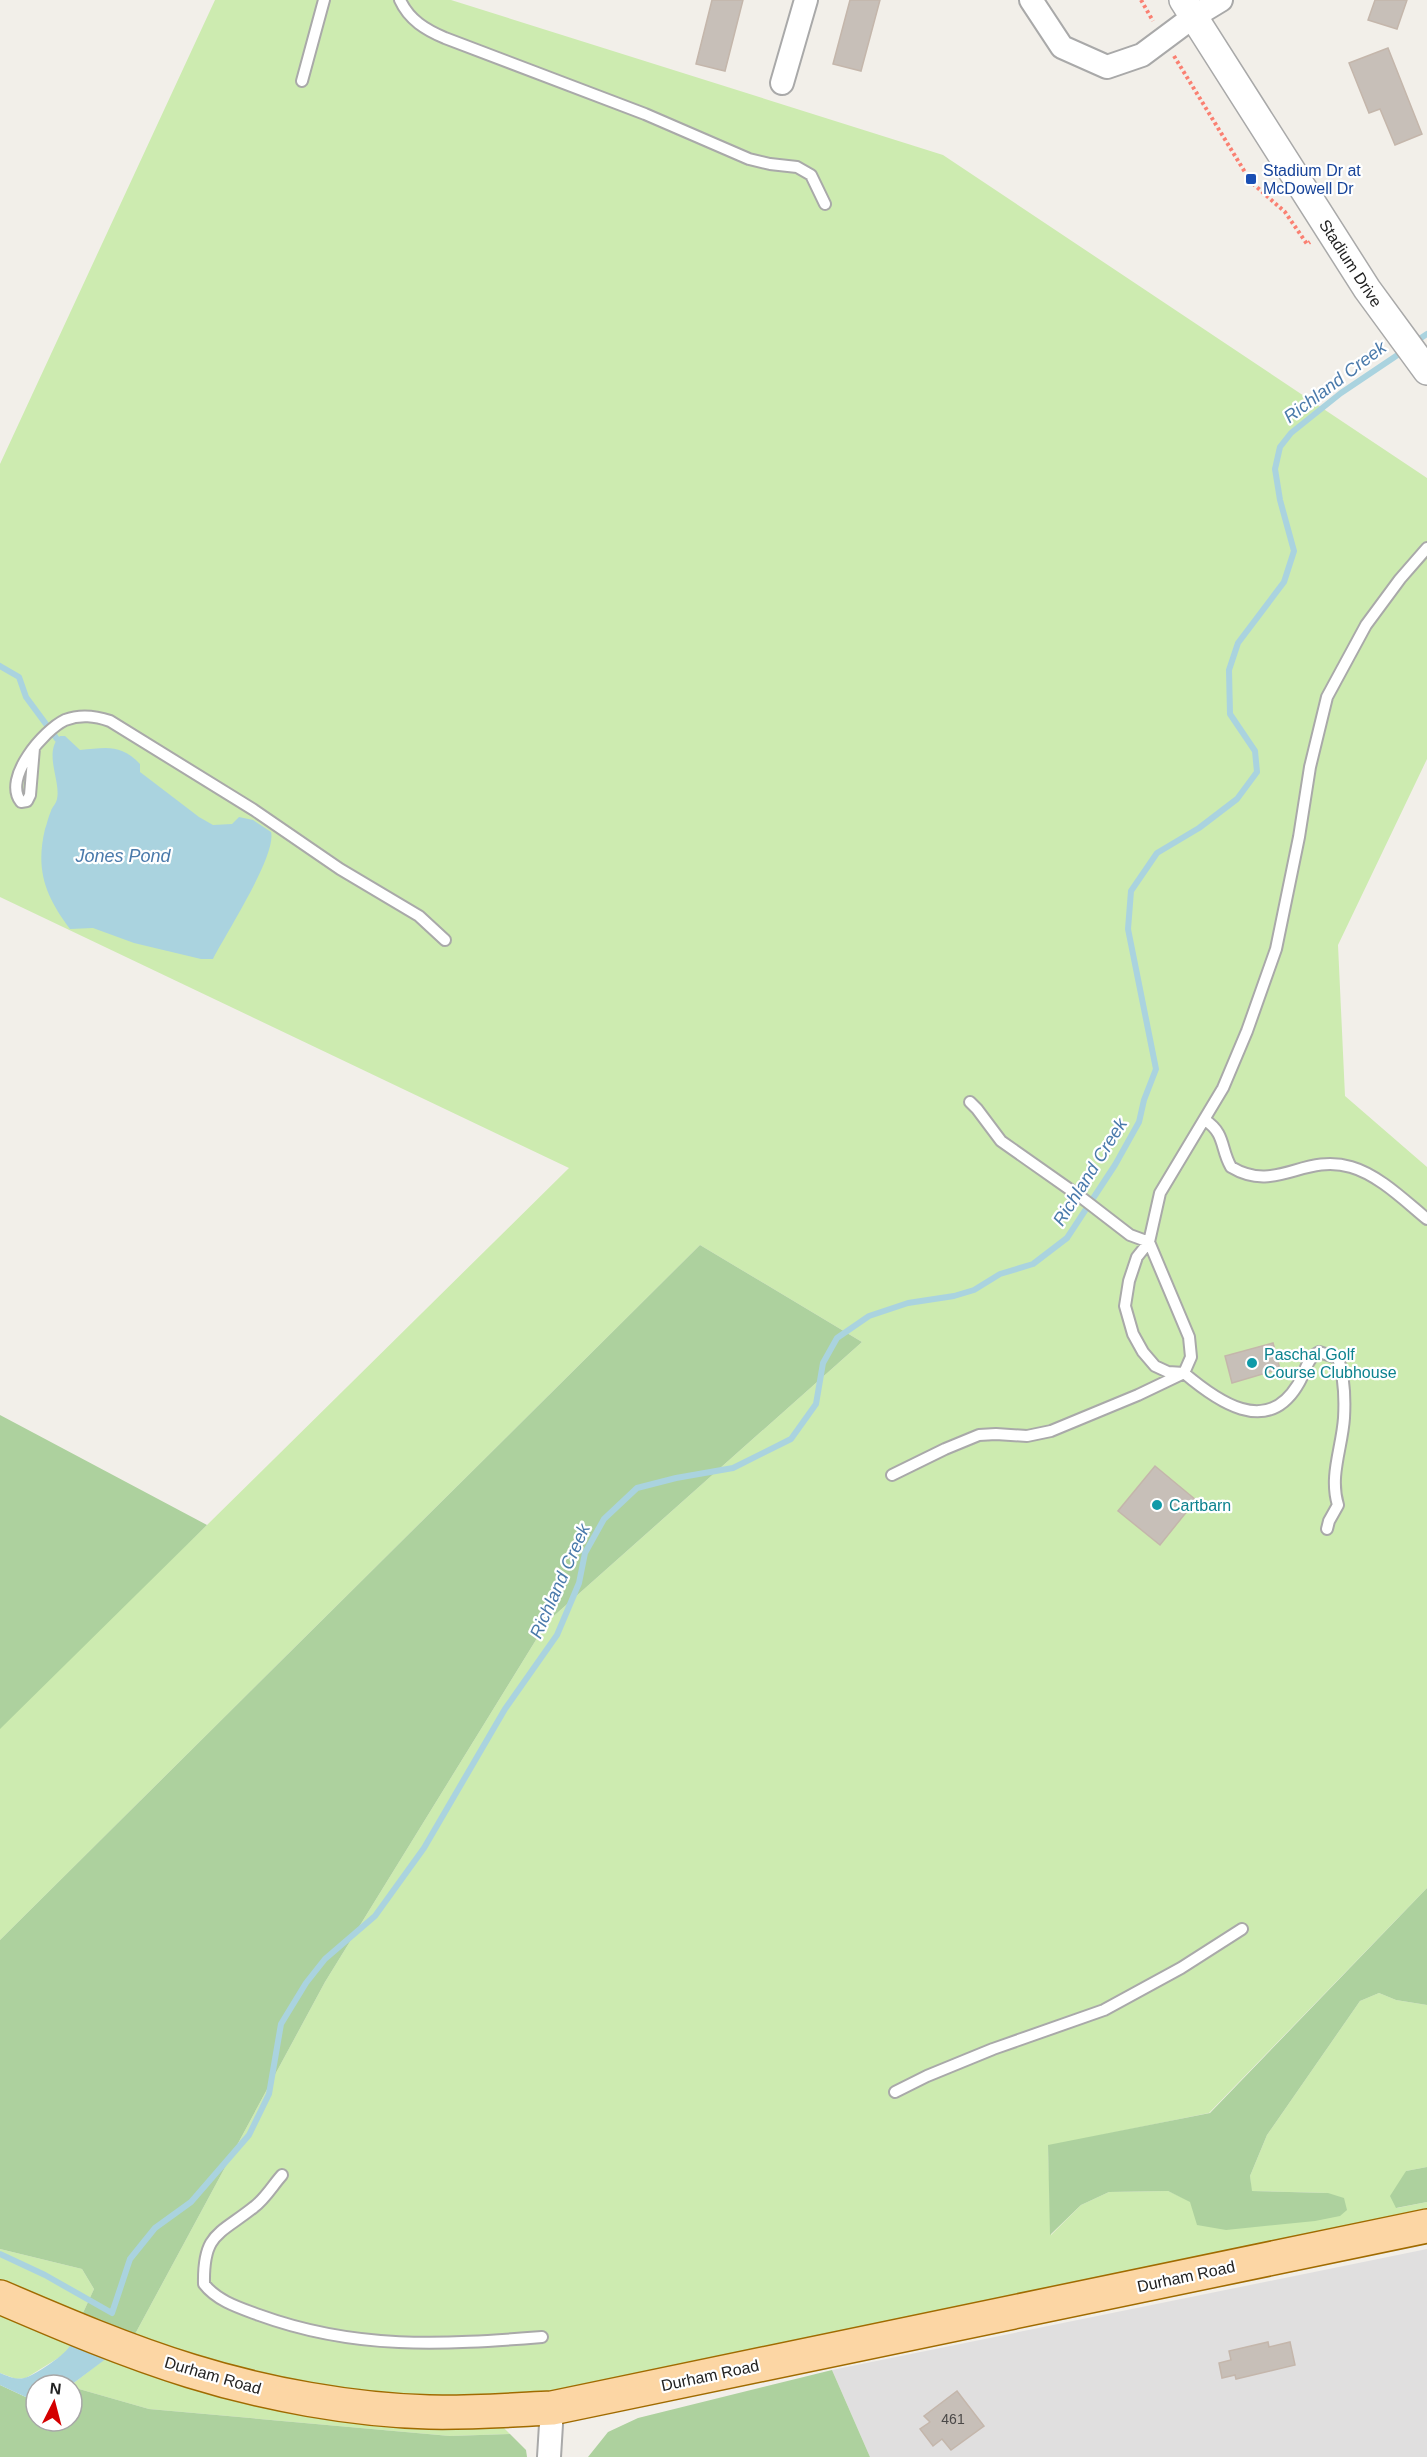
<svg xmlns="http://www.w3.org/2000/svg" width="1427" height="2457" font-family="Helvetica,sans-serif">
	<rect width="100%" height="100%" fill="#f2efe9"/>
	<path fill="#e0dfdf" d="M1427,2249V2457H870L832,2370Z"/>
	<path fill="#cdebb0" d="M215,0H451L943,155L1427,478V759L1338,945L1345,1096L1427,1167V1888L1209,2113L1048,2146L1051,2235L1081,2205L1109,2192L1168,2191L1190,2201L1328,2193L1251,2191L1250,2176L1267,2135L1360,2001L1379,1993L1396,2000L1427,2005V2167L1406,2171L1397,2208L1427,2202V2213L579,2390L516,2396L439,2398L350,2393L210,2364L134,2336L325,1982L547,1622L862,1342L700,1245L0,1940V1724L207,1525L569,1168L0,897V464Z
		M0,2249L82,2269L94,2289L82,2315L0,2280Z
		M0,2307L416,2425L504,2428L510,2434L450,2436L149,2409L72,2387L71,2385L106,2358L68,2352L26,2378L16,2379L0,2373Z"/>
	<path fill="#add19e" d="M700,1245L862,1342L547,1622L325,1982L134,2336L82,2315L94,2289L82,2269L0,2249V1940Z
		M0,1415L207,1525L0,1729Z
		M1427,1888V2005L1396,2000L1379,1993L1360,2001L1267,2135L1250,2176L1252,2191L1328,2193L1344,2198L1347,2210L1340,2216L1315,2221L1226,2230L1197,2225L1190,2202L1168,2191L1109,2192L1081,2205L1050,2235L1048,2145L1210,2113Z
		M1427,2167V2202L1396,2208L1390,2196L1406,2171Z
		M832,2370L870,2457H588L608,2432L638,2418Z
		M0,2385L30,2399L36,2398V2421H72V2387L149,2409L450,2436L510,2434L526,2450L527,2457H0Z"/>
	<path fill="#aad3df" d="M60,736H65L80,750C105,748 120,743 140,764V772L144,775L199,817L213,825L232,824L239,817L253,820L271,832C277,855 225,935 213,959H201L134,943L93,928L70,929C46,897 35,871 45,829C47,824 48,817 51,811C52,807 56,804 57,799C61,780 43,753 60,736Z
		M71,2344L107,2358L71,2385H36V2398L30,2399L0,2385V2373C8,2376 15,2380 24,2378C34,2376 67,2354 71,2344Z"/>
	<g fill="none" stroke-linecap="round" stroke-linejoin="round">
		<path stroke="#aad3df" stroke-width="6" d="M1415,342L1427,334
			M0,666L19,677L26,697L57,739
			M0,2254L45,2275L112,2313L130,2259L155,2228L191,2202L249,2135L269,2094L281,2024L306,1983L325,1959L375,1916L424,1848L505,1709L557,1635L579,1583L585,1553L604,1519L637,1488L676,1478L733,1468L791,1439L816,1404L823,1363L837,1338L869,1316L908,1303L954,1296L974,1290L1000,1274L1033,1264L1067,1238L1115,1165L1139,1122L1144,1100L1156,1069L1128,929L1131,891L1157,853L1199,828L1237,799L1257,772L1255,751L1230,714L1229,670L1238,643L1284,582L1294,551L1280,500L1275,469L1280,447L1291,433L1341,393L1405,350"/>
	</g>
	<path fill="#c7bfb8" stroke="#c4b6ab" stroke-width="1.5" d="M712,0H743L725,71L696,64Z
		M850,0H880L861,71L833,64Z
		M1375,0H1407L1397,29L1368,20Z
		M1388,48L1422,134L1395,145L1380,109L1369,113L1349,63Z
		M1273,1343L1280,1369L1232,1383L1225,1356Z
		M1155,1466L1196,1500L1160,1545L1118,1511Z
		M1268,2342L1269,2347L1290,2342L1295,2365L1236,2379L1235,2375L1222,2378L1219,2363L1231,2360L1229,2351Z
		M957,2391L984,2426L951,2450L942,2439L933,2446L920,2429L930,2422L924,2416Z"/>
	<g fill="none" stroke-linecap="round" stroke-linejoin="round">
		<g stroke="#a9a9a9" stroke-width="14">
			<path id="service" d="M400,0C409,20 426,30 445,38L645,114L749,159L770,164L797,167L811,175L825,204
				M302,81L324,0
				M34,748L30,795L27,801L21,802C2,778 44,730 65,720C81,714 95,716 110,721L254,810L340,869L419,916L445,940
				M970,1102L977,1109L1001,1141L1082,1198L1130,1235L1149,1242L1189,1337L1191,1357L1184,1373L1168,1372L1155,1366L1143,1352L1133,1334L1125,1306L1129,1281L1137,1257L1149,1242L1160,1193L1223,1088L1247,1031L1276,949L1299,837L1310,767L1327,697L1366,625L1400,579L1427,548
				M1205,1120C1226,1134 1220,1148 1231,1167C1276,1194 1303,1153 1351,1167C1379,1175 1405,1201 1427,1219
				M892,1475L945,1449L979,1435L996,1434L1027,1436L1051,1431L1138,1395L1184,1373C1217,1401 1266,1436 1297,1386C1305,1375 1306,1358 1319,1352L1338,1358C1344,1376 1345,1400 1344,1418C1342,1448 1329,1476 1338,1505L1329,1521L1327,1529
				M895,2092L927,2076L993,2049L1104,2010L1181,1968L1242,1929
				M282,2175C273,2185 265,2199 254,2207C219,2235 203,2233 204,2284C217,2301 240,2308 259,2315C355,2350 442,2345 542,2337"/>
		</g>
		<g stroke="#a9a9a9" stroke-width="26">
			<path id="minor" d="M1031,0L1062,47L1107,67L1142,55L1193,17L1221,0
				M782,83L806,0
				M549,2457L552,2408"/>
		</g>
		<g stroke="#a9a9a9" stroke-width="30">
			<path id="tertiary" d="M1183,0L1367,289L1427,371"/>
		</g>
		<g stroke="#a06b00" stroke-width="36">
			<path id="primary" d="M0,2297C63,2324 126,2351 191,2371C265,2394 352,2410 429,2412C470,2413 511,2410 552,2408L1427,2226"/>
		</g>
		<path stroke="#fa8072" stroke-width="4" stroke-dasharray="3 3" stroke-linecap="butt" d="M1141,0L1153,21
			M1174,56L1251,182L1285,212L1307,244L1310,242"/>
		<use href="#service" stroke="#fff" stroke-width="10"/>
		<use href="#minor" stroke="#fff" stroke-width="22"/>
		<use href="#tertiary" stroke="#fff" stroke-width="27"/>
		<use href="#primary" stroke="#fcd6a4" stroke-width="33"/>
	</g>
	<rect fill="#1a4fb4" stroke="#fff" stroke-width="2" x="1245" y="173" width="12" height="12" rx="3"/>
	<g fill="#0f9aa8" stroke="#fff" stroke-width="2">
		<circle cx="1252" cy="1363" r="6"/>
		<circle cx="1157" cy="1505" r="6"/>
	</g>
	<g text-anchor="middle" stroke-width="4.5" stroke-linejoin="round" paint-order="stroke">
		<g font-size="14" fill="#4b4948">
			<text x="953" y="2424">461</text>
		</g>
		<g font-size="16" fill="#164399" stroke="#fff" text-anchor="start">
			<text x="1263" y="176">Stadium Dr at<tspan x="1263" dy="18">McDowell Dr</tspan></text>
		</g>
		<g font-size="16" fill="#222" stroke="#fff">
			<text transform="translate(1351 263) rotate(57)" y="6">Stadium Drive</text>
			<text transform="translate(1186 2276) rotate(-12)" y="6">Durham Road</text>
			<text transform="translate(213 2375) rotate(16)" y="6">Durham Road</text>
			<text transform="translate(710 2375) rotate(-12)" y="6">Durham Road</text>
		</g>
		<g font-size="16" fill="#0d838f" stroke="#fff" text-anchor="start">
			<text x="1264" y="1360">Paschal Golf<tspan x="1264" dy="18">Course Clubhouse</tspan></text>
			<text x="1169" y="1511">Cartbarn</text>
		</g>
		<g font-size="18" font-style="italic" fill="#4a7aab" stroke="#fff">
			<text transform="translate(1335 382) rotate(-37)" y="6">Richland Creek</text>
			<text x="123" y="862">Jones Pond</text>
			<text transform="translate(1090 1172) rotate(-58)" y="6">Richland Creek</text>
			<text transform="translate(560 1581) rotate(-66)" y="6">Richland Creek</text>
		</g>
	</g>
	<g transform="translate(54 2403) rotate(6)"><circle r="28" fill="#ffffff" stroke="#a7a7a7" stroke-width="1.5"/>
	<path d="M0-4.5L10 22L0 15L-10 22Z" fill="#d40000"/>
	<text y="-9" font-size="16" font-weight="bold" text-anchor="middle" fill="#222222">N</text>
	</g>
</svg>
